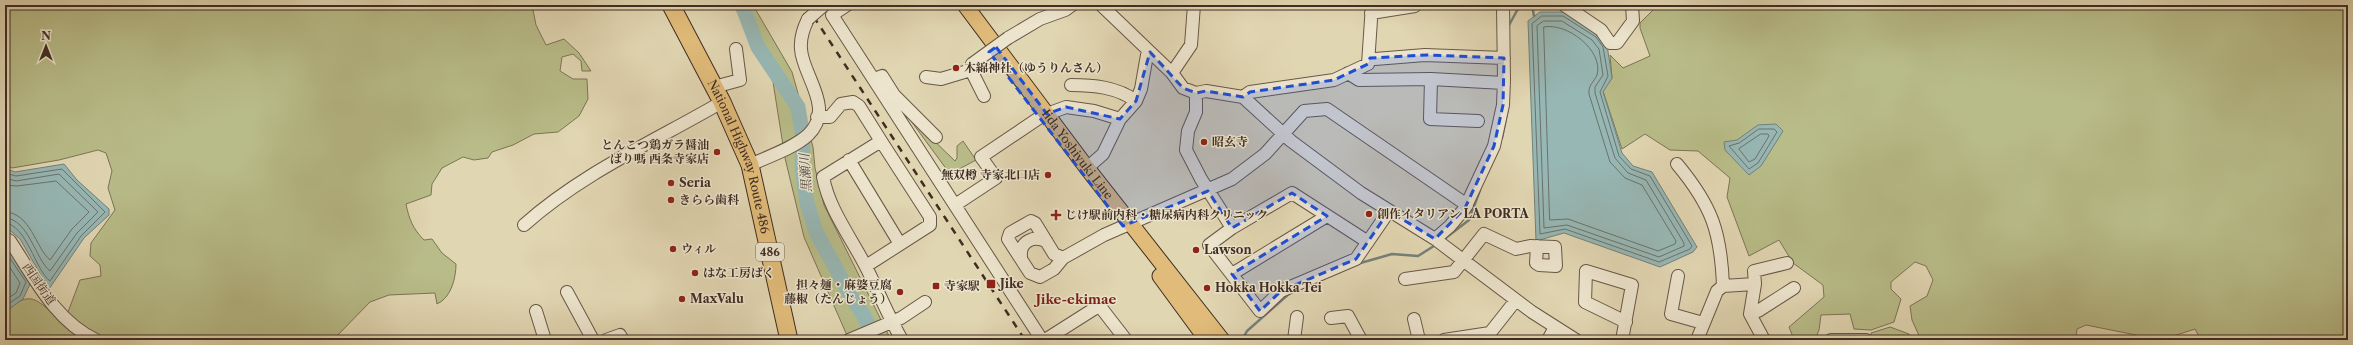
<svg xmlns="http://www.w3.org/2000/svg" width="2353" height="345" font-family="'Libre Caslon Text','Noto Serif JP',serif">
	<rect width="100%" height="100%" fill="#e1d6b2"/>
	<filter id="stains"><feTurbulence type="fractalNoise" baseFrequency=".005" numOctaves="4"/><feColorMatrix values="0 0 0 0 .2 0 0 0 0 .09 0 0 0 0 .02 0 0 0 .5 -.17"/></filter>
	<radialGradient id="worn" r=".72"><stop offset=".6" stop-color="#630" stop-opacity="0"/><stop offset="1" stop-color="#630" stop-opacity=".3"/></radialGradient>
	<path fill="#b8bc88" stroke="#7c7456" d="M5,5H532L536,25L546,45L564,39L579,53L591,71H582L581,61L573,54L562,57L560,71L573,79H587L588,99L579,116L558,132L534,134L513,145L492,152L488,158L474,160L463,157L442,168L432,184L431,195L406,204C409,219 413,229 424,240L432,239L442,253L456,264C456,278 451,298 437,304L435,293L389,295L370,302L333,340H5V312C29,291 34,297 56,316L68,312L80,280L101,276L100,265L90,256L91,243L115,210L108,188L112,171L106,153L98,150L59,160L12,168L5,165Z
		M734,5H753L792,72L813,147L815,168L824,205L891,340H849L804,237L785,158L773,82Z
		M1658,5H2348V340H2201L2195,329L2161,340L2086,325L2077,329L2076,340H1921L1912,320L1910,306L1927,296L1933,280L1926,266L1915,262L1891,282V289L1901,299L1894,322L1871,330L1854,329L1850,314L1821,315L1819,330L1815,340L1793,337L1789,327L1824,297L1823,285L1793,263L1779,240L1749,256L1727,197L1730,178L1698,151L1670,150L1645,134L1622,149L1603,91L1612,78L1610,55L1623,68L1650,56L1640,28V23Z
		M911,121L924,131L955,161L957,158V146L963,141L976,160L950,174Z
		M1890,327L1909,334L1911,340H1872L1871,333Z"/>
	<path fill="#97b7b4" stroke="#74807a" d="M1540,12H1564L1599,33L1607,45L1612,78L1603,92L1622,153L1633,166L1652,172L1697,247L1693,252L1660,267L1564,233L1536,241L1528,21Z
		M1776,124L1783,131L1761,166L1749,175L1725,150L1724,142L1737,140L1758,125Z
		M64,164L77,180L109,209V215L84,238L49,289L20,239L5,226V168L15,172Z
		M5,246L31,282L23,299L5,312Z"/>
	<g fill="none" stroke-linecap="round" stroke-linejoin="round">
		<path stroke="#6b726c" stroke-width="1" d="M1542,16H1563L1596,37L1603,47L1608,76L1600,92L1619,156L1631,169L1650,176L1692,246L1690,249L1659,262L1565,229L1540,234L1532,24Z
			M1544,21H1562L1592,40L1599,49L1603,75L1595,87V93L1615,158L1628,173L1646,180L1684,243V246L1659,257L1567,225L1544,228L1537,26Z
			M1544,27C1566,22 1604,50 1597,75C1594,82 1588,85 1589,94L1610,162L1625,178L1642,185L1676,241L1675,244L1658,251L1568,219L1550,220Z
			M1759,129H1774L1777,132L1758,163L1749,169L1729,146L1739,143Z
			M1761,134H1768L1769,136L1755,159L1749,162L1739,149Z
			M5,173L16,176L62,169L105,212L81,236L50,281C35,270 27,225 5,223
			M5,178L16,181L59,174L98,212L77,233L50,271C35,259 29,219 5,218
			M5,185L17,186L56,181L89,212L72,229L50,260C35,247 31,213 5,212
			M5,251L26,282L20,296L5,306
			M5,260L20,283L16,293L5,300"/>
		<path stroke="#74807a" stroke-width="2.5" d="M1532,5L1534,16
			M1508,27L1520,5
			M1502,138L1508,108
			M1443,240L1469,220L1480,190
			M1357,264L1392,254L1418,256L1437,244
			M1242,340L1247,331L1290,293"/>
		<path stroke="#97b7b4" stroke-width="15" d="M742,5L758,47L798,107L803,138L802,168L807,203L816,232L852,298L864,316L875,340"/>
		<g stroke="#685747" stroke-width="14">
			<path id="minor" d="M847,5L832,15L1042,340
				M1101,5L1172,73L1183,88L1196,93L1206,91L1243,97L1291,141L1361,193L1435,239L1532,312L1576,340
				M1564,5L1601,30L1610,43H1617L1633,21L1632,5
				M1371,13L1415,6
				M1008,38L1040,19L1065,10L1072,5
				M1370,58L1375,59L1425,55L1504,58
				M972,64L971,70L984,96
				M1172,73L1191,45L1194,5
				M1348,73L1359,80L1431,79L1504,83
				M926,77L941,79L971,70
				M874,79L882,76L894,95L936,137
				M1431,79L1430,119L1478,121
				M1071,85C1093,85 1117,87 1136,101
				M714,87L740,80L736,49
				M1196,93V112L1188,131L1186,150L1201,179L1232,228L1292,193L1368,242
				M1243,97L1250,92L1334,80L1368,64L1372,5
				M1047,114L1066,107L1094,111L1120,119
				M817,117H830L841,104L853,102L859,106L881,141L823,177C829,209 850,236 865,265C878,290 888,316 902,340
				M849,160L900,244
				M1677,164C1712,206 1721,232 1723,286
				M750,165C767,157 794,148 808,135C836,108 802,75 801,49C800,38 803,29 808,19
				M1087,168L1103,154L1120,119L1136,101L1141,89L1147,55L1150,52
				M955,205L996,178L981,157L1039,118
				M1031,221L1035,223L1054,254L1063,258L1054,269L1040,277L1030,273L1008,239L1010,233Z
				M524,225C582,173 655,141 722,102
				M1232,228L1209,245L1260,311L1281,291L1356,259L1389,211
				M5,238L10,241C34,277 55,321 96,340
				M1435,239L1450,226L1465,208L1494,146L1503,105L1504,80L1503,5
				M1021,257C1019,242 1034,234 1047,242
				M1063,258L1104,235L1232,179L1265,154L1304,111L1327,109L1467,205
				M866,266L930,225V217L881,141
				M1232,274L1327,216
				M1678,276L1671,314L1703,323
				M1405,279L1454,272L1484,234L1516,249L1530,246L1555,247L1556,266L1539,265L1536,263L1537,246
				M567,292L593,340
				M536,311L545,340
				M1750,314L1758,311L1794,288
				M1331,318L1348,316L1361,340
				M1414,319L1419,340
				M606,340L620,335L623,340
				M849,340L901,318L925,302
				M1045,340L1097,307L1102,309L1126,340
				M1294,340L1297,317
				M1444,340L1490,333L1516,300
				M1548,340L1555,327
				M1622,340L1632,285L1586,271L1585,302L1626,322
				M1697,340L1717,291L1723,286L1755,284
				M1764,340L1750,314L1755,284L1754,271L1787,263
				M1831,340H1866"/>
		</g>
		<g stroke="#3f2d23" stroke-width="17">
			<g id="major">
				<path id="s1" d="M965,5L1087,168L1222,340"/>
				<path d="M1160,276L1207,340"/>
			</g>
		</g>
		<g stroke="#3f2d23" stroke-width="19">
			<g id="highway">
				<path id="s2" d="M671,5L722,102L750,165L789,340"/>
			</g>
		</g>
		<use href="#minor" stroke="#ece4cd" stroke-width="12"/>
		<use href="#major" stroke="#e0bb79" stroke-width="15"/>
		<use href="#highway" stroke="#e0bb79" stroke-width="17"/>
		<path stroke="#3f2d23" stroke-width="2.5" stroke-dasharray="7 7" stroke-linecap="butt" d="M806,5L1025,340"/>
		<g stroke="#685747" stroke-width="14" stroke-linecap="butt">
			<path id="minor-bridge" d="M808,19L824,5
				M972,64L1008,38"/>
		</g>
		<use href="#minor-bridge" stroke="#ece4cd" stroke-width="12"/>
	</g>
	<path fill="#1d4ed8" fill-opacity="0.2" stroke="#1d4ed8" stroke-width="3" stroke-dasharray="8 5" stroke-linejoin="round" d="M996,47L1047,114L1066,107L1120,119L1136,101L1150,52L1183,88L1196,93L1206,91L1243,97L1250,92L1334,80L1368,64L1370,58L1427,55L1504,58L1503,105L1494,146L1465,208L1435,239L1389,211L1356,259L1281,291L1260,311L1232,274L1327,216L1292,193L1232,228L1208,191L1123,226L989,52Z"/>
	<g fill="#8f2418" stroke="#ece4cd" stroke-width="1.5">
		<circle cx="956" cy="68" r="4"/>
		<circle cx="1204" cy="142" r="4"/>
		<circle cx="717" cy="152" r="4"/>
		<circle cx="1048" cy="175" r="4"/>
		<circle cx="671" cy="183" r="4"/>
		<circle cx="671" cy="200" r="4"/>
		<circle cx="1369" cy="214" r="4"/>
		<path d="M1054 209h4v4h4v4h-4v4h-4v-4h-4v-4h4z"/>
		<circle cx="673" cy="249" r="4"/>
		<circle cx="1196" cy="250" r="4"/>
		<circle cx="695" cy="273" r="4"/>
		<rect x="986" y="279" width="10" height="10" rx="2"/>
		<rect x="932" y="282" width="8" height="8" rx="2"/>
		<circle cx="1207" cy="288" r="4"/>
		<circle cx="900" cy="292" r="4"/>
		<circle cx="682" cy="299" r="4"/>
	</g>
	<g text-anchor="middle" stroke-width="3" stroke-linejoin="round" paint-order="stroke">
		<rect fill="#ece4cd" stroke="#736456" stroke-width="1" x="756" y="243" width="28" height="18" rx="3"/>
		<g font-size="11" font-weight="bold" fill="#3f2d23">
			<text x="770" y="256">486</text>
		</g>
		<g font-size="12" font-weight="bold" fill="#3f2d23" stroke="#ece4cd" text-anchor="start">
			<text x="964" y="72">木綿神社（ゆうりんさん）</text>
			<text x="1212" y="146">昭玄寺</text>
			<text x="709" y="149" text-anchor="end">とんこつ鶏ガラ醤油<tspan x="709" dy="14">ばり嗎 西条寺家店</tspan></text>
			<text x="1040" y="179" text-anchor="end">無双樽 寺家北口店</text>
			<text x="679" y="187">Seria</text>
			<text x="679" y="204">きらら歯科</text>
			<text x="1377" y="218">創作イタリアン LA PORTA</text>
			<text x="1065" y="219">じけ駅前内科・糖尿病内科クリニック</text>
			<text x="681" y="253">ウィル</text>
			<text x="1204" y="254">Lawson</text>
			<text x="703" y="277">はな工房ばく</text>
			<text x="1000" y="288">Jike</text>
			<text x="892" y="289" text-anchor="end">担々麺・麻婆豆腐<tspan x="892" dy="14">藤椒（たんじょう）</tspan></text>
			<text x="944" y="290">寺家駅</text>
			<text x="1215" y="292">Hokka Hokka Tei</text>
			<text x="690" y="303">MaxValu</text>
		</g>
		<g font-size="12" fill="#3f2d23" stroke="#ece4cd">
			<text dy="4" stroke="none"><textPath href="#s1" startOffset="187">Iida Yoshiyuki Line</textPath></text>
			<text dy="4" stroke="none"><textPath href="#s2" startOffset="167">National Highway Route 486</textPath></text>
			<text transform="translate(39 284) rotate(55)" y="4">西国街道</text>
		</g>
		<g font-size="13" font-style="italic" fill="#514940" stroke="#ece4cd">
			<text transform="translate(805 173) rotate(-94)" y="5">黒瀬川</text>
		</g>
		<g font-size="13" font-weight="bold" fill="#7a1f14" stroke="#ece4cd">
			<text x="1076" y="304">Jike-ekimae</text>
		</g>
	</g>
	<rect width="2353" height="345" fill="none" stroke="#e1d6b2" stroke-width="20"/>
	<rect x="6" y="6" width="2341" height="333" fill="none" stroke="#3f2d23" stroke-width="2"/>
	<rect x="10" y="10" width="2333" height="325" fill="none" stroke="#3f2d23"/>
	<g transform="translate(46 46)" stroke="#ece4cd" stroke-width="3" paint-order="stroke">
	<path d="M0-3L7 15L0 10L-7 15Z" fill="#3f2d23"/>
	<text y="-6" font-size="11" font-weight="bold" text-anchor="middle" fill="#3f2d23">N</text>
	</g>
	<rect width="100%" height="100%" filter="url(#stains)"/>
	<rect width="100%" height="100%" fill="url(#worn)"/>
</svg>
